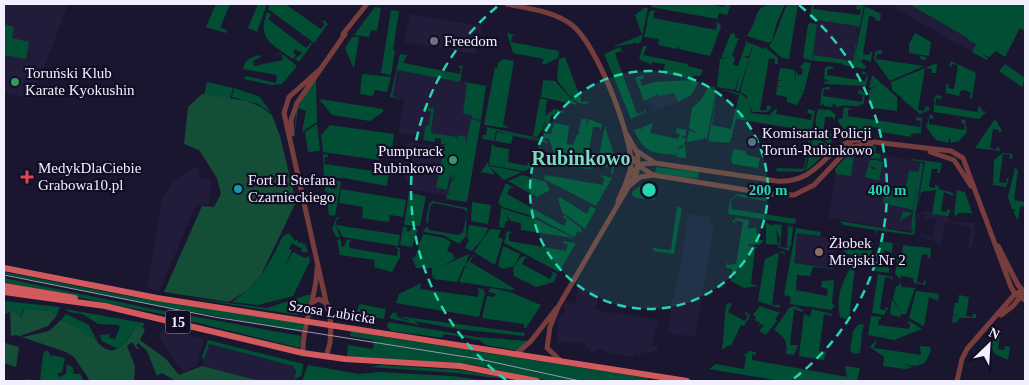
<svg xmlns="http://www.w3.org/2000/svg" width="1029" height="385" font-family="'Times New Roman',serif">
	<rect width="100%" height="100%" fill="#1b162f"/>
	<path fill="#221c3b" d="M4,4H68L32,99L4,93Z
		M897,4H909L969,38L968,40L976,44L972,52L895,8Z
		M410,14L482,26L476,54L404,42Z
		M818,19L858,26L853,61L812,55Z
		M397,70L484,86L468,200L411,189L402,170L406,145L408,142L442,147L443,140L398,133L404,98L393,96Z
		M669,93H674L678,102L652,111L651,107L655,108L646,100L659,94L660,96Z
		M858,151L925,162L913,232L829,218L836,171Z
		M197,166L199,177L211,180L209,204L196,205L159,291L147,288L162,199L174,181Z
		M925,211L947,216L950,222L975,223L974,230L976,232L971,249H968L971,227L945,222L941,244L920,236L922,220L921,235L933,237L936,219H924L925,215L921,214L920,219L917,218L918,214Z
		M688,214L711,217L710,222L714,227L695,337L668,333L672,302L680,269Z
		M797,233L835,239L834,268L793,263Z
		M578,287L599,291L596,307L593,308L601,311L597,320L602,311L659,320L657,328L654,327L653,330L656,331L651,346H658L657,351L642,353L639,356L635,353L634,357L610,353L599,349L594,352L586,347V344L570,342L569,345V342L562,341L561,344L558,343L557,335L559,319L565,312L563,306L565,302L575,304Z
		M165,329L204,339L196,367L183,371L161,340L160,333Z
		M208,344L293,366L296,371L293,381H260L202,366Z"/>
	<path fill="#014e34" d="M216,4H230L220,28L227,30L228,28L226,33L206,27Z
		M258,4H267L257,32L248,28Z
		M270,4H285L321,29L325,24L322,22L324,20L328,24L314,43L268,9Z
		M651,4H707L724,7L725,4H731L727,15L719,13L717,19L651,7Z
		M785,4L776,25L772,41L769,43L747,36C763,12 749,4 785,4Z
		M787,4H798L789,59L782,58L769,46C774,41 783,13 787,4Z
		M812,4H814L813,9L860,15L861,10L856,9L857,5L864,6L859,29L858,26L810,19Z
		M909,4H1025V31L1020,28L1005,57L996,51L989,57L983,55L988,58L987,60L972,52L976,44L968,40V38Z
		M865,6L881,14L880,21L875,20V17L869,16L863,54L869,55L870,52H872L871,62L864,59L861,61L866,67L865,69L843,65L842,63L815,61L810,53L814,61L803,58L808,25L810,23L817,24L813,55L853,61L858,29L855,56Z
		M375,7L381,8L377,31L371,30L369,37L354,35Z
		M644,8H648L641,42L636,44L635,40V43L612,47L642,35L635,15Z
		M391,10L399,11L393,50H395L391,75L381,73Z
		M652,10L657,12H654L653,18L716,30L717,25L715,22L720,24L721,27L710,56L679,49V45L677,49L658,45L659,39L644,37L649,13Z
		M267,12L274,16L271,15L268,19L306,48L310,44L309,41L312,44L299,62L295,59L302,53L295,49L293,52L296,55L293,59C272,44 257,40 267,12Z
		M4,24L14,27L12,38L29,42L26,59L4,55Z
		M507,33L515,35L512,36L511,42L559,51L558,58L544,65L542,63L544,59L513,53Z
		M731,33L735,34V37L741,40H738L732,56L735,58L733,65L738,66L746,43L745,41L764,49L765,47L778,58V64H775V59L769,58L760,110L766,111L767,105L771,106L770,110L767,112H752L748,102L751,113L769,115L777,108L776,114L811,120L812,114L807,113L808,109L815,111L805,170L801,172L776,171L777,168L804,169L810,131L736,119L730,143L708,141L717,92L712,125L731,129L739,95L718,88L742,94L748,100L746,95L740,92L753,45L749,56L742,57L749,58L739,91H736L739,75L735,90L717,87L720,59L732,57L721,58Z
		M915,33L931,42L929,56L909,53V44Z
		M352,37H359L354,69L345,48Z
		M643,46H647L643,55L688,64V66L703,70L700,76H693L692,79L663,73L665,64L652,62V65L639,59Z
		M620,47L624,54L621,51L615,53L637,114L644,112L645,109L646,112L631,119L604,54Z
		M879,50L882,51V54H877L876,59L924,66L925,60L920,59V56L926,57L924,66L890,81L874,59L875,52Z
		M281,53L297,66L282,84L272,85L244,79L246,76L276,83L277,75L243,69C245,59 251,57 260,55L261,57L253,61L254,66L283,60L282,54L274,55Z
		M400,54L407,55L403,63L460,74L461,68H459V65L463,66L460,82L397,70L393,96L403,99L390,97Z
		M565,57L582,102L587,101L589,103C576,108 564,89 557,80L559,59Z
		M503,59L514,61L503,125L508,126L507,128L484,125L495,67L498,68V63Z
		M951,61L976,73L972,99L969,98L971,93L965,90L960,91L959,96L946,93V84L949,85L948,88L954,89L958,65L952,64L951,67H949Z
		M804,62L811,63L804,91H800L804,92L797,105L787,102V97L776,95L777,87H781L777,86L778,81H782L778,80L780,68L795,70V83L796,71L798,75H802L803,69L800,68Z
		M937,63L936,73H931L932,69L925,68L918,110L924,111L926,106L929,107V110L920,114L901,98L903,96L901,97L892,90L891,82Z
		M1005,64L1025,78L1022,87L999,71Z
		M828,66L833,67V69H828L827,75L865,81L867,74H862V71L865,72L868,76L866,86L825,84L823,81L827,82L828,80L824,79L825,68Z
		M364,74L391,77L387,92L375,90L373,96L360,94L362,75Z
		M643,75L644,78L640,80L642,86L655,82L691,80L699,82L691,95L678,102L674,93L659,96L658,94L644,101L636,80V77Z
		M872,75L897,97V111L873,108L874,105L869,104V107V90L877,86L869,88Z
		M316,79L317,122L302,132L306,111L298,108L294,141L296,109Z
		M543,80L555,81L577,105L541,97Z
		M207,82L233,88L230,100L204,95Z
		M464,82L486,86L481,120L472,118V115L463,114L467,85Z
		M709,86L715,87L716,91L707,139L703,137L704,139L687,142L689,130L700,136L689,128L692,108L701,100Z
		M826,87H830V90L824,89L823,96L862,102L863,95L858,94L859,89L865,93L864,103C856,110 845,102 836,108V105L833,104L832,107L824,106L823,102L822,106L820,104L822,89Z
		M234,88L260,97L271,113L258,104L232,97Z
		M937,95L941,96V99L936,98L935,105L977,112V117L979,105L983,112L987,111L979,119L934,112V98Z
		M540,98L547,100L545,116L554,109L563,111V113L556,112L555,116L551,115L549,125H546L544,133L551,134L554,123L569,126L567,144L573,145L577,135L581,140L577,134L581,133L578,131L582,119H587L585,129L589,119L602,124L601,130L599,127H593L588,158L593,159L594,156L596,157L593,169L577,168L591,162L575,168L559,165L563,160L555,158L549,139L543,138L545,119L543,129L537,137L533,136Z
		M319,99L383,109V112L370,121L332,115Z
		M844,107L852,109L848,110V116L920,127L921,121L916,120V117L922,118L921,133L911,134V137L881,132L880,128L872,127L871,131L874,133L854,135L852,129L849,130L850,134L846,136L847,133L838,121L839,115V119H842Z
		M428,108H434L431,133L457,137V144L458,135L466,137V145L471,119L481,121L467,202L446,199L447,194L452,195L448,193L451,182L457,175L451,180L452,175H450L446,193L447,190L436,188L445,144H441V138H435V142L423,140L426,125H429L431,112L428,111Z
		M818,109L830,110L836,115L834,120L832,117H825L823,136L828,137L829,134H832L831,145C816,136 813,125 818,109Z
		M930,115H933V119L929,118V124L964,130L965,124L961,123L962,119L965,120L967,132L959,141L950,143L951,139H949L948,143L936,140L926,127Z
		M995,119L1002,131L999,133V130L993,129L990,148L996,150L997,147H999L1000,151L975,148Z
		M653,123L650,133L678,139L680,134L676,133L677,128L686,130V137L683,135L682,138H686L684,144L677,149L682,148L685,143L686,158L676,157L680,150L676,155C652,152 645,155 634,130L641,128L643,132L642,127Z
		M317,124L320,151L308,152L305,132Z
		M330,125L394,134L391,155L380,154L379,160L323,152L321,135Z
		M605,126L615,158L613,174H611L612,167L608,166L607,168L598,161Z
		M487,127L548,140V141L545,159L548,140L518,136L547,141L546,147V142H541L540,146V141L513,136L511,144L495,141L497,132L517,135L496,131L494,141L482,139L483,135H486Z
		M814,129L818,138L830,147L829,150L806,171Z
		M492,144L496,147L509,149L508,162L527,166L528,163L538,164L524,171L489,165Z
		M869,146H876L875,153L881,154L880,159L854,155L851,176L836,174L835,169C850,152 852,149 875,153Z
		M733,149L746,151V155L760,158L758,168L733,164L731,161Z
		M1003,153L1013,154L1012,159L1009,158L1010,155L1003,154L999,182L1006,183L1007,178H1009L1006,187L993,185L994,160Z
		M323,154L328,155V157H325L324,164L388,173L389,167L386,166L390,165L387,186L344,178H324Z
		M913,159L942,163L940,173L937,172L938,169H932L929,187L935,188V185L939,186V189L953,193V196L944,192L941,211L947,212V209L951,210L948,216L932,214L936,190L921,192L917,211L925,162L912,160Z
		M870,160H875L874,167L869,166L872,168V170L877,168H874L875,160L883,162L879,181L865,177Z
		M488,162L489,166L522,172L504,180L490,167L495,175L481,172Z
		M920,163L923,164L913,229L911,228L913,213L900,221L903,211L913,213L919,175L913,210L883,203L884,191L882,190L883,188L889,189V187L905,190L909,171L919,172Z
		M656,167L699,172L698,179L655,173Z
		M1015,168L1018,170L1014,200L1025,202V207L1020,206L1018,221L1013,211L1016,210L1012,209L1008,197Z
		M522,175L546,182L550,190L537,197L534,195L536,190L533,195L508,181Z
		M545,175L603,185L604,178L601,177V175L612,178L596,206L544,179Z
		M324,180L330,183L328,180H333L330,188L334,189L338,188L335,187V180L341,182L335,216L329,215L325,188L329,185L325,187Z
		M506,183L514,188H510L507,194L564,226L567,220L563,217L564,215L581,228L582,233L578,231L574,237L536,217L502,207L498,202Z
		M643,184L656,185L655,200L637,198L632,195V192Z
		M341,189L406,200L403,217L390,215L389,222L362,218L363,207L339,203Z
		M957,190L965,192L973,216L971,213H958L957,216L954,214Z
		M409,192L426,197L420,226L404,225Z
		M738,194L768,199L765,201L737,196L731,200V209L796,219L795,224L728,214L730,200Z
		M560,197L587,214L590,206L596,209L585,229L562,212L558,199Z
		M432,201L467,208L466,236L459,244L443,235L423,232L427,226L429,230L459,235L463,232L467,213L464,209L434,203L430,206L428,224L426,222L429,204Z
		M472,202L491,205L488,224L471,221Z
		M677,206L682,209L674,254L653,251V248L671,250Z
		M501,208L533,218L574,238L521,230V223L511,221L504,212L509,221H506L504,228L499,227Z
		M916,214L915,234L911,235L877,230L875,235V230L843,225L840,221L912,233Z
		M337,217L340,218L337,219L336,225L400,235L398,246L343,237L335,224L340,237H336L332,229Z
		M736,218L749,220L748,229L756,227L758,240H764L760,245L748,244V246L758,247L755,249L751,284L758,286L744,288L731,281V277L734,278L735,274L732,273V269L726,268L727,261L728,265L736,264L743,222L735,220V223L732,222Z
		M766,223L774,226V224L782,225L780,247L787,248L788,226L793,227L791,246H788L790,248L789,251L778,247L780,238L776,229L778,245L766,244Z
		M469,225L488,228L484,237L472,251L465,248L469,240L467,237Z
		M403,227H407V232L410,231L411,228L418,229L412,247L400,245Z
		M796,228L821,232L820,236L797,233L794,263L837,269L813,267L810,276L797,275L796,290L827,296L828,289L821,287L822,281L834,280L832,304L835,305L832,306H835L831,310L790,304L791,297L784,295Z
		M490,229L501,230L498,237L503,239L495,265L474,252Z
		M507,231L512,232L509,234V241L566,251L568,244L563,243V241L576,243L559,272L504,243Z
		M289,233L295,241L297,239L299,243L302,242V244L304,243V245L305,243L308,252H301L302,249L292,243L289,249L292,250L284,268L293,252L305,258L309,256L310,261L293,296L258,305L232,302C262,281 267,267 283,236Z
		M423,234L444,238L451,242L447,251L452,253L455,259L440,267L469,254L465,266L473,255L477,257L473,256L470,262L515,289L512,290L459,282L465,267L473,270L464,266L457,282L434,279V273L432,279V268H416L415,276L416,267L412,258L415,257Z
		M347,239L353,242H349V248L397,256L398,249L395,247L400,248V257L392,272L374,267L375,260L340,255L337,240L341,239V246L344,247Z
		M869,240L873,242L870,266L857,264L856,257L846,253L842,249V246L867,249Z
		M880,241L893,243L892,253L884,250L881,267H889V273L875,271Z
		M903,245L910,246V248L911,246L931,248L930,258H927L928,255L922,254L917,282L923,284L924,280L926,281L925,285L914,283L913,278L901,276L900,279L895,274L897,262L893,259L901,260Z
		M503,246L520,254L514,266L503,269L498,266Z
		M782,251L787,254L779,252L772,305H780L779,308L758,301L765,259Z
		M524,256L529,259L525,258L522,264L550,279L553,274L551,271L557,274L554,282L536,287L514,276L513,268L520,258Z
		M851,267H855L849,320L840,317C836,297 841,284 851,267Z
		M4,272L133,297L303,323L302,332L149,304L4,274Z
		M878,274L893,277L892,281L891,278L885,277L880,309L885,310L886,307L888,308L884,315L872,313Z
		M4,278L148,308L301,336L300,348L157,313L4,283Z
		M900,282L902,287L915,288L906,314H901L900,317L892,315L890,313L892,299L900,311L893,298L896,286H899Z
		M421,283L420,289L478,297L479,291L477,288L483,289L485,293L479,317L396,303L399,294Z
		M491,288L510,292L541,305L526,328H524V324L482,318L487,296L494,297L496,294L488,292Z
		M916,291L939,294L938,301L929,297L924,326L909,318Z
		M307,295H311L306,310L298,315L189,298L267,308Z
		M959,295L969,297L966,316L972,317L973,314H976V318H959L957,322L952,323L953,315L958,317L953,314L955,303H958Z
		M4,301L60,307L57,315L52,316L51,311L23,309L21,319L14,310L4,311Z
		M729,303L732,304L728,312L745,321L748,316L745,314L746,311L750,316L744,326L741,325L731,346L729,345L722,350L726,305Z
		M360,304L384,309L386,306L384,319L355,314Z
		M760,306L783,314L780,313L775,319L777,321L766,335L759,331L764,325L761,324L758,327L760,323L751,318L755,320L756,317L753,315Z
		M794,306L803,310L802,312L794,309L790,345H798L794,355L786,354C788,340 784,337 774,330L789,308Z
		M65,309L144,323V326H136L125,343L118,349L102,341L100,335L110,334L109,338L115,339L120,327L118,325L98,324L82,314L69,312Z
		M812,309L832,314V316L824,314L819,351L825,352L827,349L824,360L799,356L804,314L810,317Z
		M393,312L399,318L411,321C407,318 398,318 394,312L397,313V316L525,333L524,336L458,329L414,321L420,325L389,318Z
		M66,314L89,325L98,343L61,320Z
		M871,316L881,317V319H879L878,325L909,329L910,324L907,323L909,321L922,329L894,340L868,335Z
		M388,322L477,337L529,341L518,350H514L486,345L479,340L444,334L443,337H437L391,331L387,327Z
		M859,324L864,325L862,334L860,332L862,336L860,353L854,354L850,351L853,331Z
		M351,331L385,337L648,378L647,381H551L469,364L347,356L348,345L372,349L374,346L373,340L350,336Z
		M997,334L1000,335L998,349L1004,350L1005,346L1010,347L1008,360L995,354L993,350L979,349Z
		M877,339L874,348L921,355L920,346L930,347L931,351L925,363L916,366L903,364L913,367L905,369L883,366L884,357L870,347Z
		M208,340L303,364L302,375L294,380L296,371L293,366L209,344L204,360L202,357Z
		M46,350L50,353V358L52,355L65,358L62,372L57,374L59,377L66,374L67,364L73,368L74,374H80L84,381H24L26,379L40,381L43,354Z
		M748,351L756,352L755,355L752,354V360L847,377L845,366L860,368L857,381H781L709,369L716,364L744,369L746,356L743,354H747Z
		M308,365L359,374L379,372L452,376L489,381H302Z
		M381,365L460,370L522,381L455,373L370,367Z"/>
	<path fill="#144e37" d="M202,94L247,101L261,107L272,115L280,136L296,202L261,275L249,289L229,302L164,292L202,206L214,207L221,194L217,178L199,150L184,144L188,107Z
		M24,309L52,311V315H57L48,326L20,336L23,337L49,331L61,320C72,325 82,331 92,338C96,341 100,345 104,348C120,357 130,336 136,326L141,325L145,330L140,340L166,359L179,375L202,366L260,381H279H176L162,373L157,376L147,351L138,343L136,345L139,348L137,349L132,342L127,346L135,366L134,381H90L74,357L66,352L16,335L11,336L10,312L4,314V311L14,310L21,319Z
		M5,343L19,347L16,367L4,363Z"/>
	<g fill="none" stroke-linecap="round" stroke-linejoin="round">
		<path stroke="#773d3c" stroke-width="5" d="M507,4C529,9 554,11 572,25C596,43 632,135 631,165C630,177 623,189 618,201
			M343,34L367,4
			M318,71L289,97L284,113L331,324L330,343L326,357
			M292,134L291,120L297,103L345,34
			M637,151L655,163
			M930,152L954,160L971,186
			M631,156L639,166L653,175
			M628,176L641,164L655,163L777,181C820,184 826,144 857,140L951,151L963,158L1011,287L1015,294L1025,300
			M629,186L640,177L653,175L771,194L794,195L814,185L850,147L871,144
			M998,246L1018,285L1025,293
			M311,303L319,299L327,304
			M1001,315L1013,306L1021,296
			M303,353C302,324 317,297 317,268
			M517,353L531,341L556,309
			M560,360L547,348L550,327L558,307L637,172L638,154L627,135
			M957,381L962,359L967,349L1015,294L1022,291"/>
		<path stroke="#d35a5c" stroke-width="6" d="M4,268L157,298L687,381
			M4,286L75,298
			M4,292L105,306L303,353L345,359L460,366L537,381"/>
		<path stroke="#9d9aac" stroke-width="1" d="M4,275L214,317L479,359L580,381"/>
	</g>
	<circle cx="649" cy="190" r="119" fill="#26d5ae" fill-opacity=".12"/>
	<g fill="none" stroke="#26d5ae" stroke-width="2.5" stroke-dasharray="9 6">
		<circle cx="649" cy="190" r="119"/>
		<path d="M506 380A238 238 0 0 1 499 5M799 5A238 238 0 0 1 792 380"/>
	</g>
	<circle fill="#6b7280" stroke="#120d25" stroke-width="2" cx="434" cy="41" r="5"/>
	<g fill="#2e9e5b" stroke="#120d25" stroke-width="2">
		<circle cx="15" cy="82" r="5"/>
		<circle cx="453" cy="160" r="5"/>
	</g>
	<circle fill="#5c6f8a" stroke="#120d25" stroke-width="2" cx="752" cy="142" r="5"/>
	<path fill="#e0444e" stroke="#120d25" stroke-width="2" d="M24.5 169.5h5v5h5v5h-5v5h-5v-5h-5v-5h5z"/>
	<circle fill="#0f9aa8" stroke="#120d25" stroke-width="2" cx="238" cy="189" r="5"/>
	<circle fill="#8d6e63" stroke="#120d25" stroke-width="2" cx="819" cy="252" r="5"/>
	<g text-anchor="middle" stroke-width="4.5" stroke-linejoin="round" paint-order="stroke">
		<rect fill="#120d25" stroke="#afacbd" stroke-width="1" x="165.5" y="310.5" width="25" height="23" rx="4"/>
		<g font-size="14" font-weight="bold" fill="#f2f0fe">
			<text x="178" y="327">15</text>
		</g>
		<g font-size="15" fill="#f2f0fe" stroke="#120d25" text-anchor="start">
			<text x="444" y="46">Freedom</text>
			<text x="25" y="78">Toruński Klub<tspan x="25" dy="17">Karate Kyokushin</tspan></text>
			<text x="762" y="138">Komisariat Policji<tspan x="762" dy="17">Toruń-Rubinkowo</tspan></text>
			<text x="443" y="156" text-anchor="end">Pumptrack<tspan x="443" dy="17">Rubinkowo</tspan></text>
			<text x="38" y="173">MedykDlaCiebie<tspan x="38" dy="17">Grabowa10.pl</tspan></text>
			<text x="248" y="185">Fort II Stefana<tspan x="248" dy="17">Czarnieckiego</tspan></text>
			<text x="829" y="248">Żłobek<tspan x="829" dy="17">Miejski Nr 2</tspan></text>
		</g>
		<g font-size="15" fill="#f2f0fe" stroke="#120d25">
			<text transform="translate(332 312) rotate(9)" y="5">Szosa Lubicka</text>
		</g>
		<g font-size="20" font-weight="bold" fill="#7bdabe" stroke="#120d25">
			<text x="581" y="165">Rubinkowo</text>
		</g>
	</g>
	<circle cx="649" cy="190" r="8" fill="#26d5ae" stroke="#120d25" stroke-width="2.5"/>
	<g font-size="15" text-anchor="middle" font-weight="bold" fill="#26d5ae" stroke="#120d25" stroke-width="4.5" stroke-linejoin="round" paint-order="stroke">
		<text x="768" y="195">200 m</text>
		<text x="887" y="195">400 m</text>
	</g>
	<rect width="1029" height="385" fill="none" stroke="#f2f0fe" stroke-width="10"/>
	<g transform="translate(989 345) rotate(25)" stroke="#120d25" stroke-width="4" paint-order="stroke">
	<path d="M0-4L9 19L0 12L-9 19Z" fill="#f2f0fe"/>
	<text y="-8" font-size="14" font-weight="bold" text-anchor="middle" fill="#f2f0fe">N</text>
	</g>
</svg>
